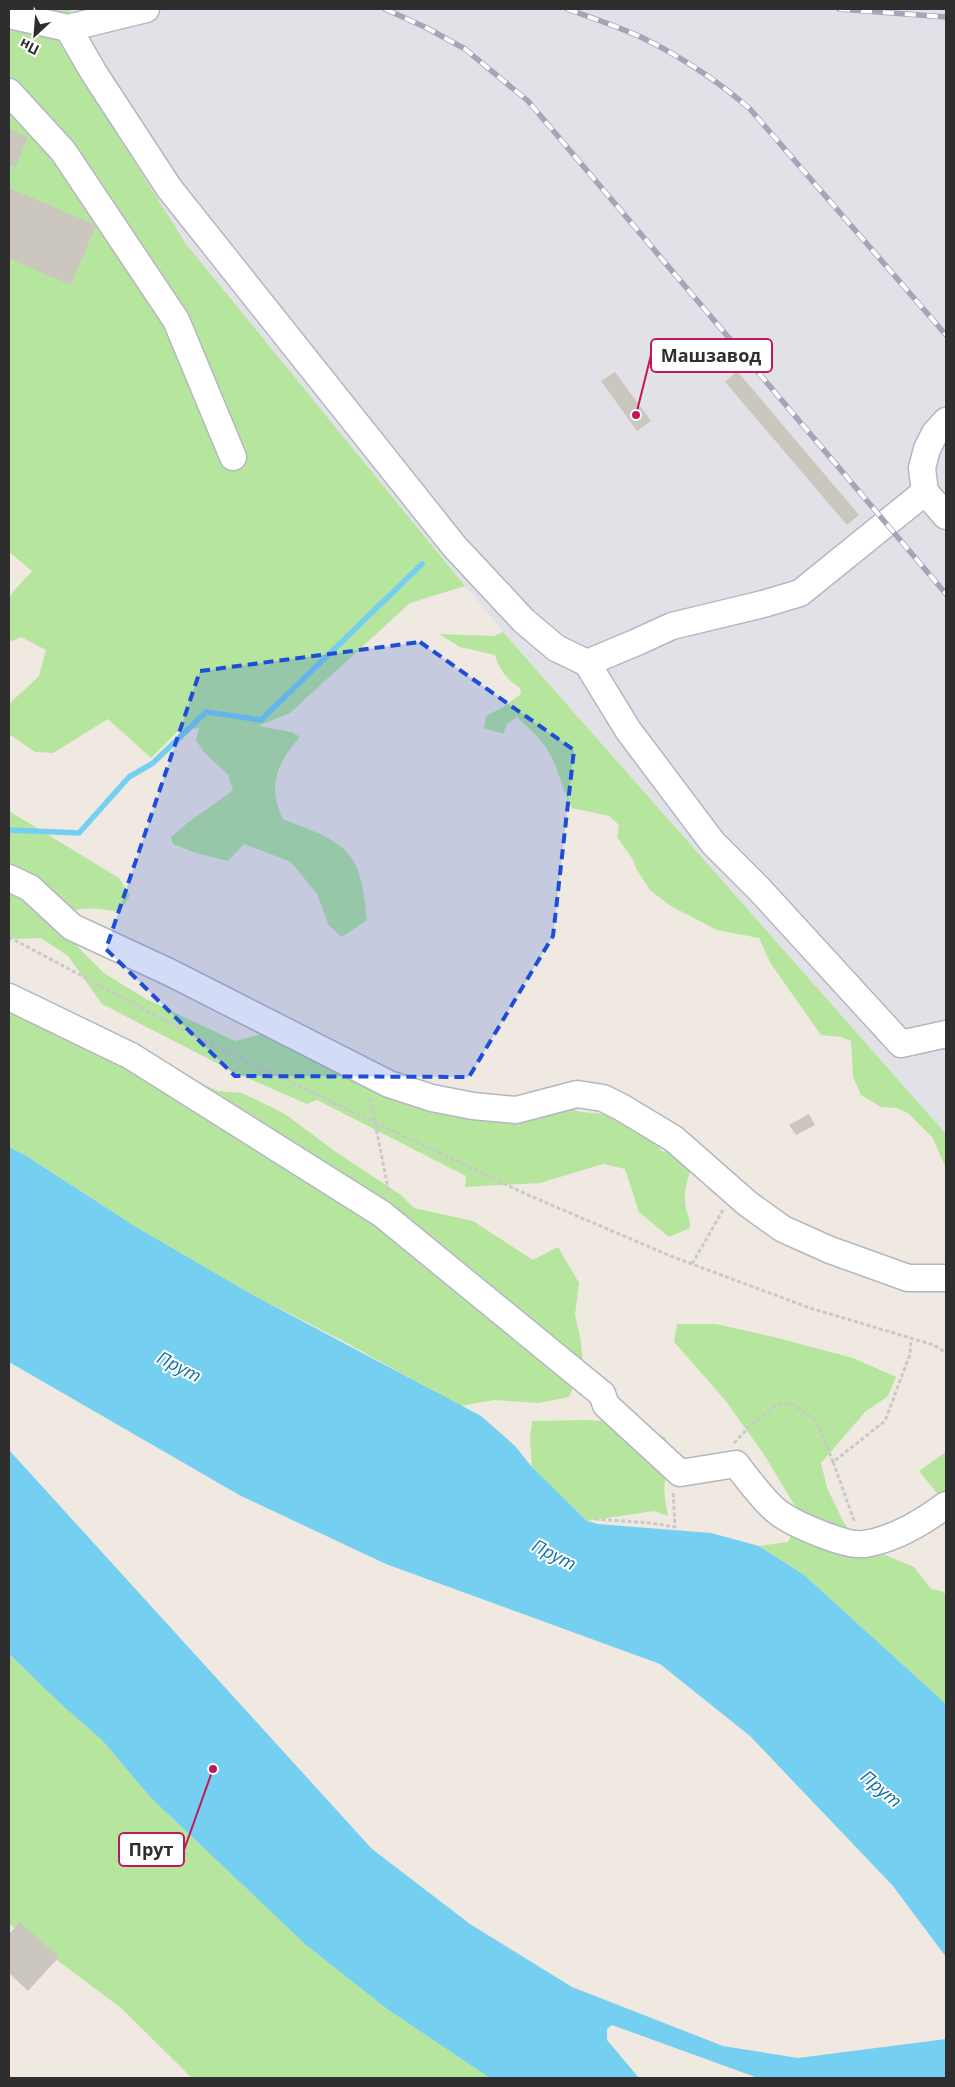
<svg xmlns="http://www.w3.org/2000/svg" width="955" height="2087" font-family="'Open Sans',sans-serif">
	<rect width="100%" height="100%" fill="#efe9e1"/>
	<path fill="#e3e1e8" d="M71,9H946V1134L503,632L186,244L57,41Z"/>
	<path fill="#b6e59e" d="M9,9H71L58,41L186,244L465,586L410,603L290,713L258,726L292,732L300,737C277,763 267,786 283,819C311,831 350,840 359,874C364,888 365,905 367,920L342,937L329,926L317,894L291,862L244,844L228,861L196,853L173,844L171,837C190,819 213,806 233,790L228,775L203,751L196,740L199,728L179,730L151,758L108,719L53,753L35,752L9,734V704L39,676L46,650L21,637L9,642V599L12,593L32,571L9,552Z
		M503,632L946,1134V1169L933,1138L908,1113L897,1108L881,1107L861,1095L853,1077L851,1041L841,1037L821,1035L771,964L759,938L717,930L669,905L650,890L637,870L632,858L617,837L619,825L609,816L572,808C562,790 559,769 548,751C541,738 527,727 517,717L507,724L503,734L484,728L486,716L503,707L521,694L520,688C507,680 499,669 495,655L460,647L439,634L494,636Z
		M9,811L119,878L130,895L120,912C86,907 78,905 47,924L77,946L104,973L146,999L235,1041L258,1035H281L387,1090L554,1105L582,1112L603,1114L621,1118L658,1144L661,1151L684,1154L693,1163C689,1175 684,1188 685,1201C685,1211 691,1219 690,1228L669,1237L639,1212L625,1169L603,1164L540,1183L465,1187L466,1176L317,1100L307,1104L236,1073L102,1004L68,956L41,938L9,939Z
		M9,987L166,1068L218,1091L242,1093L285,1114L336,1152L401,1195L414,1208L473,1221L533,1260L558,1247L579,1283L575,1315L580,1336L583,1362L569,1397L539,1403L494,1400L460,1406L345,1342L253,1295L136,1227L25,1155L9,1147Z
		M677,1324H716L778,1338L853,1358L896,1377L888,1396L865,1412L821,1463L827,1488L844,1523L862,1545L914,1567L931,1589L942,1591L946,1595V1704L803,1574L759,1546L788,1542L801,1516L765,1456L725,1400L674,1342Z
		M590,1420L631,1424L665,1437L673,1457C662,1480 663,1492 668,1516L654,1511L587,1521L532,1467L530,1439L532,1421Z
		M946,1452V1504L919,1471Z
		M9,1654L64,1707L102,1740L151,1798L306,1945L387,2009L490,2078H192L121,2008L9,1924Z"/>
	<path fill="#75cff0" d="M9,1147L25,1155L136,1227L253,1295L481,1416L515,1446L532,1467L587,1521L598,1524L711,1533L759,1546L803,1574L946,1704V1957L893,1886L750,1736L660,1664L386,1564L241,1496L9,1362Z
		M9,1450L372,1849L470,1924L572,1987L723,2046L798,2058L946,2039V2078H758L612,2025L607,2029V2040L639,2078H490L387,2009L306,1945L151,1798L102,1740L64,1707L9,1654Z"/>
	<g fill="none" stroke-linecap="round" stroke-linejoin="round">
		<path stroke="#75cff0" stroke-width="5.5" d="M9,830L79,833L129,777L153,763L206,712L261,720L422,564"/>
	</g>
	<path fill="#cbc7bf" d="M9,129L28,137L16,167L9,164Z
		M9,188L96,225L71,285L9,259Z
		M737,371L859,515L847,525L725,382Z
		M615,372L651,421L637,431L601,381Z
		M809,1114L815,1125L796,1135L789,1125Z
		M20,1922L59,1957L28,1991L9,1973V1934Z"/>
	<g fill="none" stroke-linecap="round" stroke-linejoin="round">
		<g stroke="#b4b7c1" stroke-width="29">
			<path id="minor" d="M9,15L68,28L94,73L169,188L454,546L524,621L556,648L587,663L628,730L713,843L760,890L901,1044L946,1034
				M68,28L146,9
				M9,92L63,151L176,320L233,457
				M946,421L935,433L927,449L922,468L925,492L946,516
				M587,663L637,642L672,626L763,604L800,593L925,492
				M9,878L30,888L72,927L171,973L389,1084L432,1098L473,1106L516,1110L577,1094L603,1098L621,1107L674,1139L748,1204L783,1229L830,1250L908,1278H946
				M9,997L131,1056L382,1214L602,1394L606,1405L680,1473L736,1464C747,1478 765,1503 779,1513C794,1524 846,1547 864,1544C893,1540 923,1522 946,1505"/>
		</g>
		<path stroke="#c9c9c9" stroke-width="3" stroke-dasharray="4 2.5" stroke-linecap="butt" d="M9,937L200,1039L528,1195L673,1257L810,1308L934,1345L946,1353
			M370,1098L389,1193
			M692,1264L723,1210
			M734,1443L750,1426L776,1405L791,1404L816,1420L833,1462L885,1421L910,1354L911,1339
			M833,1462L855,1523
			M595,1519L651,1523L675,1527L673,1491"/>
		<use href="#minor" stroke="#fff" stroke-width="26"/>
		<g stroke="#a3a6b8" stroke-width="5.5">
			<path id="rail" d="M385,9L427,28L465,49L528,101L946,594
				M567,9C595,19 623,28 649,41C686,60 719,82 750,109L946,335
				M839,9L946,17"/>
		</g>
		<use href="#rail" stroke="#fff" stroke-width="4" stroke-dasharray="11" stroke-linecap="butt"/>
	</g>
	<path fill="#1d4ed8" fill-opacity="0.2" stroke="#1d4ed8" stroke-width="4" stroke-dasharray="10 6" stroke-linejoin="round" d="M420,642L574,750L553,936L469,1077L235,1076L106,949L200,671Z"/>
	<g text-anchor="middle" stroke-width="4" stroke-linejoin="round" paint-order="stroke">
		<g font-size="18" font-style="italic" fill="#0d6fa3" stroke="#fff">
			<text transform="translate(179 1367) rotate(27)" y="6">Прут</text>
			<text transform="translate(554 1555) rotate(27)" y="6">Прут</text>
			<text transform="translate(881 1789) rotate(40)" y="6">Прут</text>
		</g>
	</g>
	<path fill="none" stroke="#c2185b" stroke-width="2" d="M636 415L651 355M213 1769L184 1850"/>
	<g fill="#c2185b" stroke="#fff" stroke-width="2">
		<circle cx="636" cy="415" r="5"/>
		<circle cx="213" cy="1769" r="5"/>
	</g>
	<g fill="#fff" stroke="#c2185b" stroke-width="2">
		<rect x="651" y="339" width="121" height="33" rx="5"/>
		<rect x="119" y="1833" width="65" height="33" rx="5"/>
	</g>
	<g font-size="18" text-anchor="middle" font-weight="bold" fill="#2e2e2e">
		<text x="711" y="362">Машзавод</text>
		<text x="151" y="1856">Прут</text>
	</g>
	<rect width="955" height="2087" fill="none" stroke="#2e2e2e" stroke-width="20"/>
	<g transform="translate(35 35) rotate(206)" stroke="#ffffff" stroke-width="4" paint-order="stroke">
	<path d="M0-4L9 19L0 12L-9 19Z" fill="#2e2e2e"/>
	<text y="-8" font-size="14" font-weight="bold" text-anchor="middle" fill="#2e2e2e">Пн</text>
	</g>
</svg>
